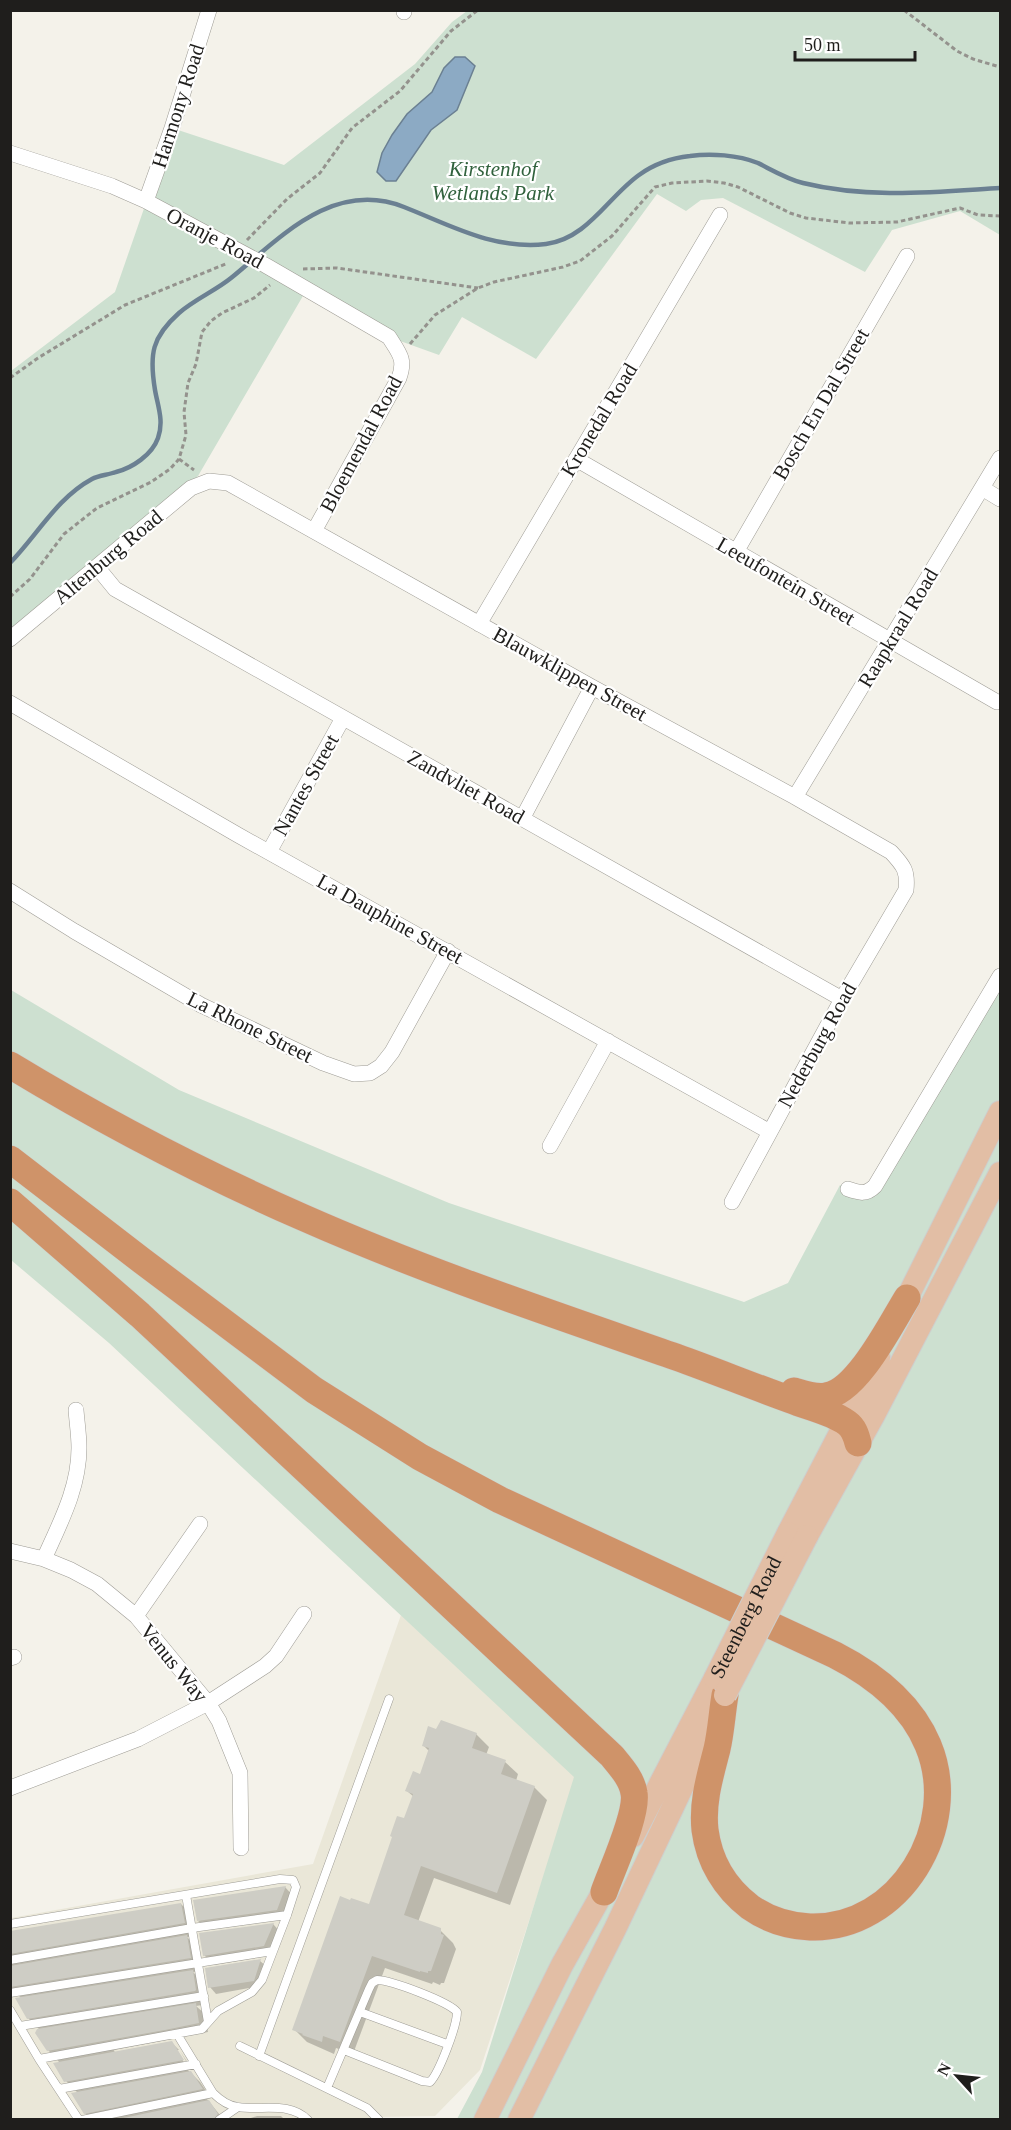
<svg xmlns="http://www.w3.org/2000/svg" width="1011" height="2130" font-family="'Times New Roman',serif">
	<rect width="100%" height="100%" fill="#f4f2ea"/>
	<path fill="#eae7d8" d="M401,1615L576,1778L480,2070L435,2116L378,2117L379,2120H11V1918L313,1864Z"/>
	<path fill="#cde0d0" d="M467,11H1000V235L960,211L892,230L865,272L723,198L701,200L686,211L657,194L536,359L462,317L439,355L389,337L307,289L198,476L11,628V371L115,292L172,128L284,165L415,64L452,22Z
		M1000,976V2119H457L482,2072L574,1777L109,1343L11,1260V990L179,1090L449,1203L744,1302L788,1283L840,1185L860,1193L869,1192Z"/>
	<path fill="#8caac4" stroke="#6b8092" stroke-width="1.5" d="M455,57H465L475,66L457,110L431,130L396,181H386L377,172L382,153L392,135L407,114L432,92L444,68Z"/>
	<path fill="#0003" d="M476,1734L489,1747L486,1755L505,1762L518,1774L516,1781L534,1787L547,1800L510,1905L434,1878L418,1922L440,1930L453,1943L456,1949L444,1983H441L440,1985L433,1982L432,1984L385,1968L353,2054L336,2048L334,2054L307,2042L294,2029L370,1906L414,1797L407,1791L421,1776L430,1752L423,1745Z
		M285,1887L294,1897L286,1919L208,1930L198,1921Z
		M181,1904L194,1917L197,1936L187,1937L199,1949L203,1971L193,1972L205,1984L208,2004L196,2006L205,2014L208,2032L114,2050L115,2053L171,2042L179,2050H176L187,2067L189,2066L180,2051L192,2069L188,2070L200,2082L211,2098L207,2099L224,2120H92L85,2113L78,2093L66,2081L60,2063L48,2050L40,2030L28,2018L22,1999L10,1987V1932Z
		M273,1924L282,1934L273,1955L214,1965L204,1955Z
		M260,1961L266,1966L260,1986L216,1994L210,1987Z
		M257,2116H281L285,2120H245Z"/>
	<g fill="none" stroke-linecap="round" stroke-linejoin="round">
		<path stroke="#6b8092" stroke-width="4.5" d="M10,563C38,534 57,498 92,479C99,475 108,475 116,472C132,468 152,455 158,438C164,421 158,407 155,390C149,354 152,337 179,313C195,299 215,291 231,278C280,238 333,179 404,207C450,225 493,250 546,244C587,239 608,197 639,175C654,164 672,158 690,156C711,153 738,155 758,163C772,170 787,179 803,183C868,199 934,192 1000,188"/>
	</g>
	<path fill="#cecdc5" d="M441,1720L477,1733L472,1748L506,1760L501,1774L535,1786L497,1893L421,1866L404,1915L441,1928V1934L444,1935L431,1971H428V1973L420,1971V1972L372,1956L340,2042L323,2036L322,2042L302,2035L303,2034L292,2030L340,1896L350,1900L351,1898L369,1904L392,1837L390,1836L397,1816L404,1818L413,1794L405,1791L413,1771L420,1774L429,1748L422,1746L428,1726L436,1729Z
		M286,1886L277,1910L197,1921L193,1900Z
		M181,1903L185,1923L10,1954V1931Z
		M274,1923L264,1946L203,1956L199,1933Z
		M187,1935L191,1958L10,1987V1966Z
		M261,1959L254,1981L208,1988L205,1968Z
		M193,1970L196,1990L195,1991L27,2019L15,1998Z
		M196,2003L199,2023L165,2030L47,2051L35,2033L37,2029Z
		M172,2041L184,2060L64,2082L53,2063Z
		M191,2071L203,2089L84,2114L71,2093Z
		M209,2100L218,2114L213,2120H114Z"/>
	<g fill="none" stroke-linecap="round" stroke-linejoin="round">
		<g stroke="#9e9c95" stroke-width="9">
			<path id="service" d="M186,1895L208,2022
				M10,1924L280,1879L293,1880L296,1887L287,1915L262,1980L252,1992L218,2011L202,2029L39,2059L10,2010
				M10,1960L192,1928L287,1915
				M10,1993L273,1951
				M360,2012L447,2044
				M20,2026L204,1996
				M177,2034L213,2093C220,2100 229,2106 238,2107C262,2111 289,2101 308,2120
				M240,2046L367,2108L379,2120
				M259,2056L389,1699
				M39,2059L79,2120
				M327,2088L369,1989L372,1983L377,1980C391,1980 449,2002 457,2012C457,2026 439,2073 430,2082L422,2081L344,2050
				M59,2089L196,2064
				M82,2120L213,2093
				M219,2120L238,2107"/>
		</g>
		<g stroke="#9e9c95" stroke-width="16">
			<path id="minor" d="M404,12V10
				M10,153L112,186L146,201L265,265L389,337C399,353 406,359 399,378L314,531
				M146,201L172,128L209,10
				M576,459L997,702
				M982,488L1000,499
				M736,552L907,256
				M97,567L115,589L842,999
				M479,624L720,215
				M10,639L191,488L209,481L228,483L592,687L795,797L891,852C904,866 908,871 906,890L842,999L732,1202
				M10,703L238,835L770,1132
				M795,797L1000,458
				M522,819L592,687
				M269,852L343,718
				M10,891L74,931L201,1005L323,1063L354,1074L370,1073L381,1066L392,1052L448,951
				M550,1146L608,1041
				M848,1189C860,1193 866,1195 875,1186L1000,976
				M10,1551L44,1559L71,1570L97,1584L136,1616L208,1703L219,1721L240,1773L241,1848
				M44,1559C60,1523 79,1488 79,1448C79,1435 77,1423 76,1410
				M136,1616L200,1524
				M10,1658L14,1657
				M10,1788L138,1739L208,1703L265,1666L276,1656L304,1614"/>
		</g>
		<g stroke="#cececd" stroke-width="24">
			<path id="primary" d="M900,1312L1000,1112
				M788,1533L879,1358
				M807,1536L874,1415L1000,1173
				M633,1836L715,1678
				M485,2120L562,1965L612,1876
				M519,2120L615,1929L717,1714"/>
		</g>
		<g stroke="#cececd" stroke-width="28">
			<path id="motorway" d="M10,1065C104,1122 202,1173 302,1217C424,1271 550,1313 676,1357C715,1371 752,1386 791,1400C808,1407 832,1412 847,1423C854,1428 856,1435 858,1443
				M10,1159L141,1260L314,1390L420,1457L500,1500L835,1655C874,1675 911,1704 928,1745C962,1826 900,1930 810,1927C789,1926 767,1919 750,1907C725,1888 709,1861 705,1830C702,1802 710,1776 717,1749C721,1732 722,1713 725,1695
				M10,1202L140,1315L612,1756C621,1767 632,1779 634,1793C638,1814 612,1869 604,1892
				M794,1391C804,1394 815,1398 826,1396C857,1392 891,1324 907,1298"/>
		</g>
		<path stroke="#94928d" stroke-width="3" stroke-dasharray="4.5 3" stroke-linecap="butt" d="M904,10L957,51L973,59L1000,67
			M247,240L287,199L320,173L352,128L400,91L451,31L478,10
			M303,269L337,268L478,288
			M410,344L435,315L478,288L494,282L563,267L580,261L612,236L655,187L672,183L707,181L724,183L738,187L790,213L806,218L849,223L897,222L960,208L978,215L1000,216
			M10,378L38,358L125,305L228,263
			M179,459L194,470
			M10,597L30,579L64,534L97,508L151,482L170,469L179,459L186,435L184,412L188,383L196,364L202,332L211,321L222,313L254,298L270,285"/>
		<use href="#service" stroke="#fff" stroke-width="8"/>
		<use href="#minor" stroke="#fff" stroke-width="15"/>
		<use href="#primary" stroke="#e2bea5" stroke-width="22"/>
		<use href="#motorway" stroke="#cf9369" stroke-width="27"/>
		<g stroke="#cececd" stroke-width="24" stroke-linecap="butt">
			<g id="primary-bridge">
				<path id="s1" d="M715,1678L788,1533"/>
				<path d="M725,1695L807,1536"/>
			</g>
		</g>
		<use href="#primary-bridge" stroke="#e2bea5" stroke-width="22"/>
	</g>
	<g text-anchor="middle" stroke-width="4.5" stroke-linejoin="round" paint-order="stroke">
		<g font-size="21" fill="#1f1e1c" stroke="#fff">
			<text transform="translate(178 106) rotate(-72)" y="7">Harmony Road</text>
			<text transform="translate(215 238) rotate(28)" y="7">Oranje Road</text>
			<text transform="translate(821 404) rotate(-60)" y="7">Bosch En Dal Street</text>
			<text transform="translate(599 420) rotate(-59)" y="7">Kronedal Road</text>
			<text transform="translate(361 444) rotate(-62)" y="7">Bloemendal Road</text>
			<text transform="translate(108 557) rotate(-40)" y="7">Altenburg Road</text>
			<text transform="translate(786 581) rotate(30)" y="7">Leeufontein Street</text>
			<text transform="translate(898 628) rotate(-59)" y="7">Raapkraal Road</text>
			<text transform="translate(570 674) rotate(29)" y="7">Blauwklippen Street</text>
			<text transform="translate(306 785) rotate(-61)" y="7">Nantes Street</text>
			<text transform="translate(466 787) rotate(29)" y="7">Zandvliet Road</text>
			<text transform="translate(390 919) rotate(29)" y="7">La Dauphine Street</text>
			<text transform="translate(250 1027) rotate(26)" y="7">La Rhone Street</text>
			<text transform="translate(817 1045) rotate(-61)" y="7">Nederburg Road</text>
			<text dy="7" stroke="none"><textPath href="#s1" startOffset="68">Steenberg Road</textPath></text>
			<text transform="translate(174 1663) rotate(51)" y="7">Venus Way</text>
		</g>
		<g font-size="21" font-style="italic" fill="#31623d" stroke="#fff">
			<text x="493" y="176">Kirstenhof<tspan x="493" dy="24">Wetlands Park</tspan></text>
		</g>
	</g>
	<rect width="1011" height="2130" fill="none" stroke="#1f1e1c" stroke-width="24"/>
	<g transform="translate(957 2076) rotate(297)" stroke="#ffffff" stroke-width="4.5" paint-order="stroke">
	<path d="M0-4.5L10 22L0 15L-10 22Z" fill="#1f1e1c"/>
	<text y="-9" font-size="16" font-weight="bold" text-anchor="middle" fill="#1f1e1c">N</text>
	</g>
	<path d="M795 51v9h120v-9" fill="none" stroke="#1f1e1c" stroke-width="3"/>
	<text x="804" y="51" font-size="18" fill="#1f1e1c" stroke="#ffffff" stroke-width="4.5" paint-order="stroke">50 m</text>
</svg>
